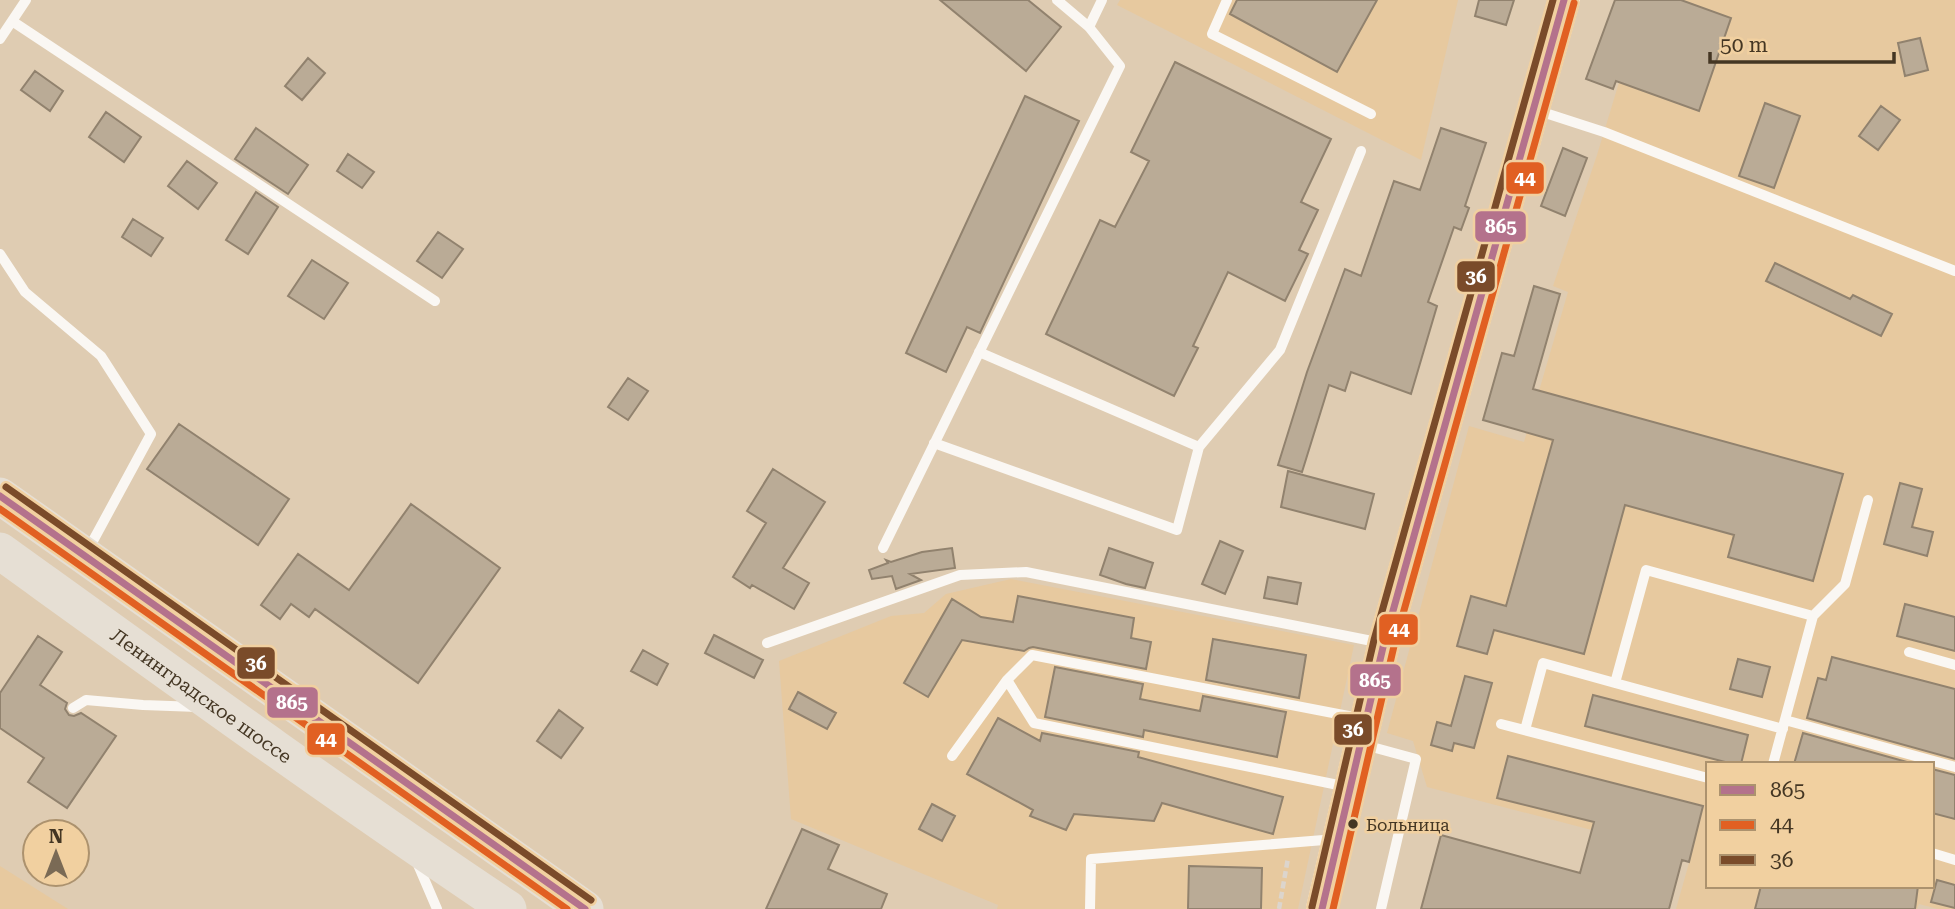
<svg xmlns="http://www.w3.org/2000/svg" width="1955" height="909" font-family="'Roboto Serif',serif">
	<rect width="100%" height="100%" fill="#dfccb2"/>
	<path fill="#e7c99f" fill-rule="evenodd" d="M1120,0H1458L1421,160L1117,5Z
		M1644,0H1955V909H1938L1919,904L1917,909H1676L1691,856L1427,787L1413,741L1387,733L1469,426L1524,442L1568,292L1553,286L1597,155ZM1708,764H1932V886H1708Z
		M1011,579L1354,645L1298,909H997L998,905L791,819L779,661L891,616L924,613L946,594Z
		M0,866L68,909H0Z"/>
	<path fill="#baab96" stroke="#91826e" stroke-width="2" d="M940,0H1028L1061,27L1026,71Z
		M1237,0H1377L1337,72L1230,14Z
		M1479,0H1514L1506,25L1475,16Z
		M1615,0H1681L1731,18L1699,111L1616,81L1613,89L1586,79Z
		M1920,38L1928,70L1905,76L1898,43Z
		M308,58L325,73L302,100L285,86Z
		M1175,62L1331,139L1301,202L1318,210L1299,250L1308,254L1285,301L1228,272L1193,346L1198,348L1174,396L1046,334L1100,220L1115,227L1149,161L1131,152Z
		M35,71L63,91L50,111L21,90Z
		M1025,96L1079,121L980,333L967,327L946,372L906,353Z
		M1765,103L1800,116L1774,188L1739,176Z
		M1881,106L1900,120L1878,150L1859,136Z
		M106,112L141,137L124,162L89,137Z
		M256,128L308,165L288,194L235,159Z
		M1441,128L1486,143L1465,206L1469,208L1461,230L1454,227L1428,302L1437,306L1411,394L1351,372L1345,391L1329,385L1302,472L1278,465L1307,372L1345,269L1361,276L1394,181L1420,190Z
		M1563,148L1587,158L1565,216L1541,206Z
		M348,154L374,172L362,188L337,171Z
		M187,161L217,183L198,209L168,186Z
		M256,192L278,207L248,254L226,240Z
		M133,219L163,238L151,256L122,237Z
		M438,232L463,249L442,278L417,261Z
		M312,260L348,283L324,319L288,296Z
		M1775,263L1850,299L1853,295L1892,314L1881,336L1766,281Z
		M1534,286L1560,294L1533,389L1843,474L1813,581L1728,557L1734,535L1625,505L1584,654L1494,630L1487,654L1457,646L1471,596L1506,606L1553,440L1483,420L1502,353L1514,356Z
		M628,378L648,391L628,420L608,407Z
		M179,424L289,499L258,545L147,469Z
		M773,469L825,502L783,568L809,583L794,609L752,585L750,588L733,577L766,523L747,511Z
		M1288,471L1374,494L1365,529L1281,507Z
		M1900,483L1922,489L1912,527L1933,532L1927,556L1884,544Z
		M411,504L500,568L418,683L315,609L309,617L291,604L280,619L261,605L298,554L349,590Z
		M1220,541L1243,551L1225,594L1202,584Z
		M952,548L955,568L910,574L921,580L896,589L892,576L872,579L869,570L888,563L886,560L891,562L922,552Z
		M1109,548L1153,563L1145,588L1126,584L1100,575Z
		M1268,577L1301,583L1297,604L1264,598Z
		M1018,596L1134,618L1131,638L1151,642L1146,669L1033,647L1029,648L1024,651L962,640L928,697L904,683L952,599L981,617L1013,622Z
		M1905,604L1955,617V651L1897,636Z
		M714,635L763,660L754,678L705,653Z
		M38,636L62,652L40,685L67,703L65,709L69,715L74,716L81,713L116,736L67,808L28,782L44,758L0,728V693Z
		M1213,639L1306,655L1299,698L1206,680Z
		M643,650L668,664L657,685L631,671Z
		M1832,657L1955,689V759L1807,718L1818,678L1826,680Z
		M1738,659L1770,667L1762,697L1730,689Z
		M1055,667L1143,684L1140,699L1200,711L1203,696L1286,712L1277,757L1144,730L1143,737L1045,717Z
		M1465,676L1492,683L1474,748L1454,743L1452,751L1431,745L1437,722L1451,726Z
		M798,692L836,713L827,729L789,709Z
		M1593,695L1748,735L1741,764H1733L1585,726Z
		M559,710L583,728L561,758L537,741Z
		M998,718L1040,741L1042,733L1139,752L1138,757L1283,797L1273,834L1162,803L1154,821L1074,814L1066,830L1030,816L1033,810L967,774Z
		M1803,733L1914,764H1794Z
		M1508,756L1703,806L1689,862L1682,860L1669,909H1421L1441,835L1580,873L1594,822L1497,798Z
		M1932,769L1955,775V819L1932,813Z
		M932,804L955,816L942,841L919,829Z
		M802,829L839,845L828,869L887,894L881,909H766Z
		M1189,866L1262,868L1261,909H1188Z
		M1937,880L1955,885V908L1931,902Z
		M1761,886H1918L1915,909H1755Z"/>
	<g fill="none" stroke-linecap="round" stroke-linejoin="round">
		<path stroke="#dcd5cd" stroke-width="4.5" stroke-dasharray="7 3.5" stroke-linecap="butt" d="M1279,909L1288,858"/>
		<path stroke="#faf7f3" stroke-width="10" d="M1227,0L1212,34L1371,114
			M12,21L435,301
			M1089,27L1102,0
			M0,39L26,0
			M1536,110L1604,132L1955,271
			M0,254L25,292L101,356L151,434L88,550
			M979,352L1199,447
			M934,443L1177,530L1199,447L1280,350L1361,151
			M883,548L1120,66L1089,27L1057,0
			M767,643L960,575L1026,572L1382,643
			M1909,652L1955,665
			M1007,680L1034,723L1348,787
			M73,708L86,700L143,705L198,707
			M1785,720L1955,767
			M1501,724L1708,778
			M1783,729L1615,683L1646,570L1813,616
			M1525,730L1543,663L1615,683
			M1361,744L1416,759L1381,909
			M952,756L1007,680L1032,655L1364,719
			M1773,764L1813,616L1845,584L1868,500
			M1932,853L1955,860
			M416,860L437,909
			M1090,909L1091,859L1336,839"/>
		<path stroke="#faf7f3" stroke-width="32" d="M1322,909L1384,643L1564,0"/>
		<g stroke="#e6dfd4" stroke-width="37">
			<path d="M0,496L585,909"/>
			<path id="s1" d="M0,551C168,672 336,794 508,909"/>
		</g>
		<g stroke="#f1d0a0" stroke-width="12">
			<path id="bus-1" d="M0,496L585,909
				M1322,909L1384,643L1564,0"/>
		</g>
		<g stroke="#f1d0a0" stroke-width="12">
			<path id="bus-2" d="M0,509L567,909
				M1333,909L1394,646L1574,3"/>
		</g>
		<g stroke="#f1d0a0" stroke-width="12">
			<path id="bus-3" d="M6,487L591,900
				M1312,907L1374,640L1553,0"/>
		</g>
		<use href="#bus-1" stroke="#b4728c" stroke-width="7"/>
		<use href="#bus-2" stroke="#e16022" stroke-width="7"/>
		<use href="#bus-3" stroke="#7a4b2a" stroke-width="7"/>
	</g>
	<circle fill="#443623" stroke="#f1d0a0" stroke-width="2.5" cx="1353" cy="824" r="6"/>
	<g text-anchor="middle" stroke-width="5" stroke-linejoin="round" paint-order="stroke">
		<g font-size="17" fill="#443623" stroke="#f1d0a0" text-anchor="start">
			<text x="1366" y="831">Больница</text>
		</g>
		<g font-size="19" fill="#443623" stroke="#f1d0a0">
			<text dy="7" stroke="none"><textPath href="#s1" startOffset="248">Ленинградское шоссе</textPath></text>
		</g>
	</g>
	<g stroke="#f1d0a0" stroke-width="2.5">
		<rect x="1505" y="161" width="40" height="34" rx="7" fill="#e16022"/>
		<rect x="1474" y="210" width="53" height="33" rx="7" fill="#b4728c"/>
		<rect x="1456" y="260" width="40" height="33" rx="7" fill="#7a4b2a"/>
		<rect x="1378" y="613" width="41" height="33" rx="7" fill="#e16022"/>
		<rect x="236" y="646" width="40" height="34" rx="7" fill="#7a4b2a"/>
		<rect x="1349" y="663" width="53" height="34" rx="7" fill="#b4728c"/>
		<rect x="266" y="686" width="53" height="33" rx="7" fill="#b4728c"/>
		<rect x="1333" y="713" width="40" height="33" rx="7" fill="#7a4b2a"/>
		<rect x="306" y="722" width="40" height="34" rx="7" fill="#e16022"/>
	</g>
	<g font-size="19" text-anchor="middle" font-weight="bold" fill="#fff">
		<text x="1525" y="185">44</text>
		<text x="1501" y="233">865</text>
		<text x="1476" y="283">36</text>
		<text x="1399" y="636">44</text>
		<text x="256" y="670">36</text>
		<text x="1375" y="687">865</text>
		<text x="292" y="709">865</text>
		<text x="1353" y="736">36</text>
		<text x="326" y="746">44</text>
	</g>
	<rect x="1706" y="762" width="228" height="126" fill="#f1d0a0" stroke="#ac926e" stroke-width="2"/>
	<rect x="1720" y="785" width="35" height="10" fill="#b4728c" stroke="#ac926e" stroke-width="2"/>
	<text x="1770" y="797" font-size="21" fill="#443623">865</text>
	<rect x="1720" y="820" width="35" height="10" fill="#e16022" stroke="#ac926e" stroke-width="2"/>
	<text x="1770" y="832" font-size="21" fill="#443623">44</text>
	<rect x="1720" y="855" width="35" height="10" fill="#7a4b2a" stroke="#ac926e" stroke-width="2"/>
	<text x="1770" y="867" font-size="21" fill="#443623">36</text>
	<g transform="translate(56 853)"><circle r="33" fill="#f1d0a0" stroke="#ac926e" stroke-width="2"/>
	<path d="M0-5L12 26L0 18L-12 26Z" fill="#7a6a55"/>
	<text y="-10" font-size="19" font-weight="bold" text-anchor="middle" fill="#443623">N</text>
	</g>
	<path d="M1710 52v10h184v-10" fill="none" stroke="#443623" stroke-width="3.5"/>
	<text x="1720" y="52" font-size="21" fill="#443623" stroke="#f1d0a0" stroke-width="5" paint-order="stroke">50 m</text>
</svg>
